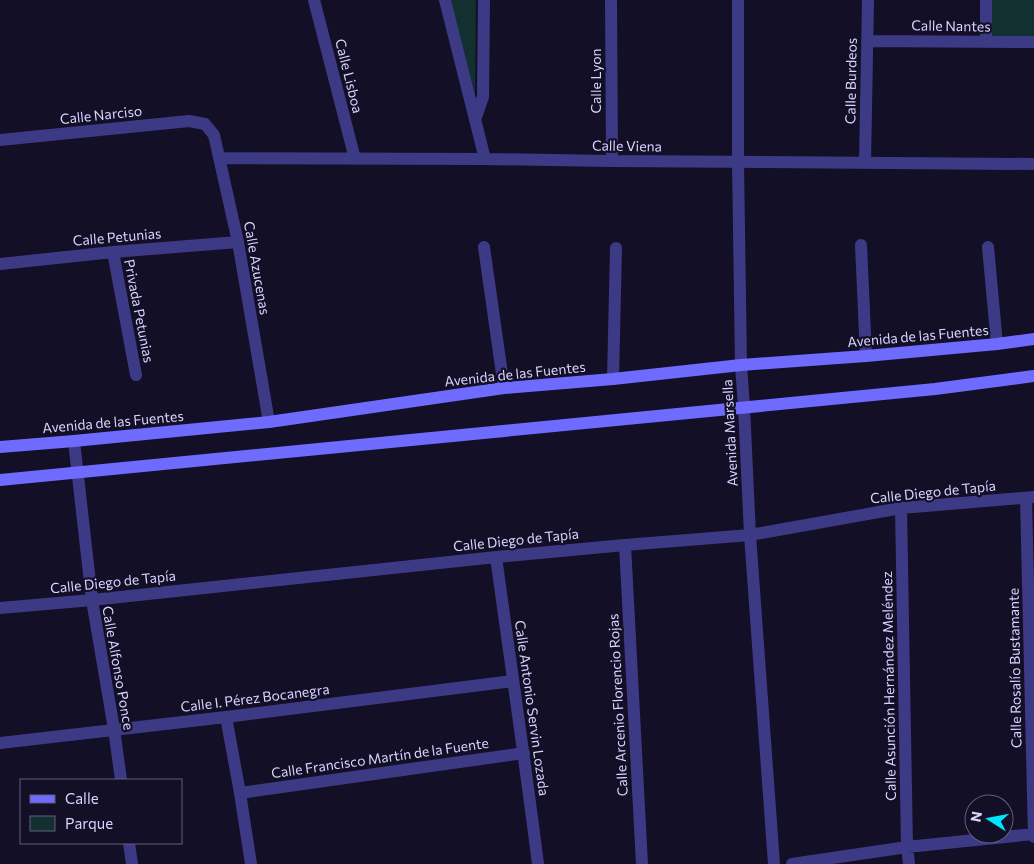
<svg xmlns="http://www.w3.org/2000/svg" width="1034" height="864" font-family="Commissioner,sans-serif">
	<rect width="100%" height="100%" fill="#130f26"/>
	<path fill="#12302f" d="M451,0H476L475,94Z
		M986,0H1034V42H986Z"/>
	<g fill="none" stroke-linecap="round" stroke-linejoin="round">
		<path stroke="#3d3a85" stroke-width="12" d="M314,0L355,159
			M445,0L485,159
			M611,0L612,161
			M986,0V42
			M867,41L1034,42
			M475,120L483,97L484,0
			M0,140L189,121L205,124L214,135L238,242L269,422
			M219,158L485,159L612,161L1034,164
			M865,163L868,0
			M861,245L866,356
			M484,247L504,388
			M988,247L997,344
			M113,252L136,375
			M0,264L113,252L238,242
			M613,379L616,248
			M744,407L750,535L774,864
			M74,441L92,600L114,729L121,780
			M1026,498L1034,837
			M901,508L907,847L909,864
			M625,545L642,864
			M496,557C510,659 525,761 538,864
			M0,608L92,600L496,557L625,545L750,535L901,508L1034,497
			M226,717L240,793L251,864
			M0,743L226,717L513,681
			M240,793L524,753
			M129,843L132,864
			M792,864L907,847L1034,834"/>
		<path stroke="#3d3a85" stroke-width="12" d="M738,0V162L741,365L744,407"/>
		<path stroke="#6f6bff" stroke-width="12" d="M0,447L74,441L269,422L504,388L613,379L741,365L866,356L997,344L1034,339
			M0,480L935,389L1034,376"/>
	</g>
	<g text-anchor="middle" stroke-width="4.5" stroke-linejoin="round" paint-order="stroke">
		<g font-size="14" fill="#d9d4ff" stroke="#130f26">
			<text transform="translate(951 26) rotate(1)" y="5">Calle Nantes</text>
			<text transform="translate(349 76) rotate(76)" y="5">Calle Lisboa</text>
			<text transform="translate(596 81) rotate(-90)" y="5">Calle Lyon</text>
			<text transform="translate(851 81) rotate(-89)" y="5">Calle Burdeos</text>
			<text transform="translate(101 115) rotate(-6)" y="5">Calle Narciso</text>
			<text transform="translate(627 146) rotate(1)" y="5">Calle Viena</text>
			<text transform="translate(117 237) rotate(-5)" y="5">Calle Petunias</text>
			<text transform="translate(257 268) rotate(80)" y="5">Calle Azucenas</text>
			<text transform="translate(139 311) rotate(79)" y="5">Privada Petunias</text>
			<text transform="translate(918 336) rotate(-5)" y="5">Avenida de las Fuentes</text>
			<text transform="translate(515 374) rotate(-6)" y="5">Avenida de las Fuentes</text>
			<text transform="translate(113 422) rotate(-5)" y="5">Avenida de las Fuentes</text>
			<text transform="translate(730 433) rotate(-93)" y="5">Avenida Marsella</text>
			<text transform="translate(933 492) rotate(-6)" y="5">Calle Diego de Tapía</text>
			<text transform="translate(516 540) rotate(-6)" y="5">Calle Diego de Tapía</text>
			<text transform="translate(113 582) rotate(-6)" y="5">Calle Diego de Tapía</text>
			<text transform="translate(118 668) rotate(80)" y="5">Calle Alfonso Ponce</text>
			<text transform="translate(1015 668) rotate(-91)" y="5">Calle Rosalío Bustamante</text>
			<text transform="translate(889 686) rotate(-91)" y="5">Calle Asunción Hernández Meléndez</text>
			<text transform="translate(255 698) rotate(-7)" y="5">Calle I. Pérez Bocanegra</text>
			<text transform="translate(618 705) rotate(-93)" y="5">Calle Arcenio Florencio Rojas</text>
			<text transform="translate(532 708) rotate(82)" y="5">Calle Antonio Servin Lozada</text>
			<text transform="translate(380 758) rotate(-8)" y="5">Calle Francisco Martín de la Fuente</text>
		</g>
	</g>
	<rect x="20" y="779" width="162" height="65" fill="#130f26" stroke="#625e7d"/>
	<rect x="30" y="795" width="25" height="8" fill="#6f6bff" stroke="#625e7d"/>
	<text x="65" y="804" font-size="15" fill="#d9d4ff">Calle</text>
	<rect x="30" y="816" width="25" height="15" fill="#12302f" stroke="#625e7d"/>
	<text x="65" y="829" font-size="15" fill="#d9d4ff">Parque</text>
	<g transform="translate(989 819) rotate(281)"><circle r="24" fill="#130f26" stroke="#625e7d"/>
	<path d="M0-4L9 19L0 12L-9 19Z" fill="#00e5ff"/>
	<text y="-8" font-size="14" font-weight="bold" text-anchor="middle" fill="#d9d4ff">N</text>
	</g>
</svg>
